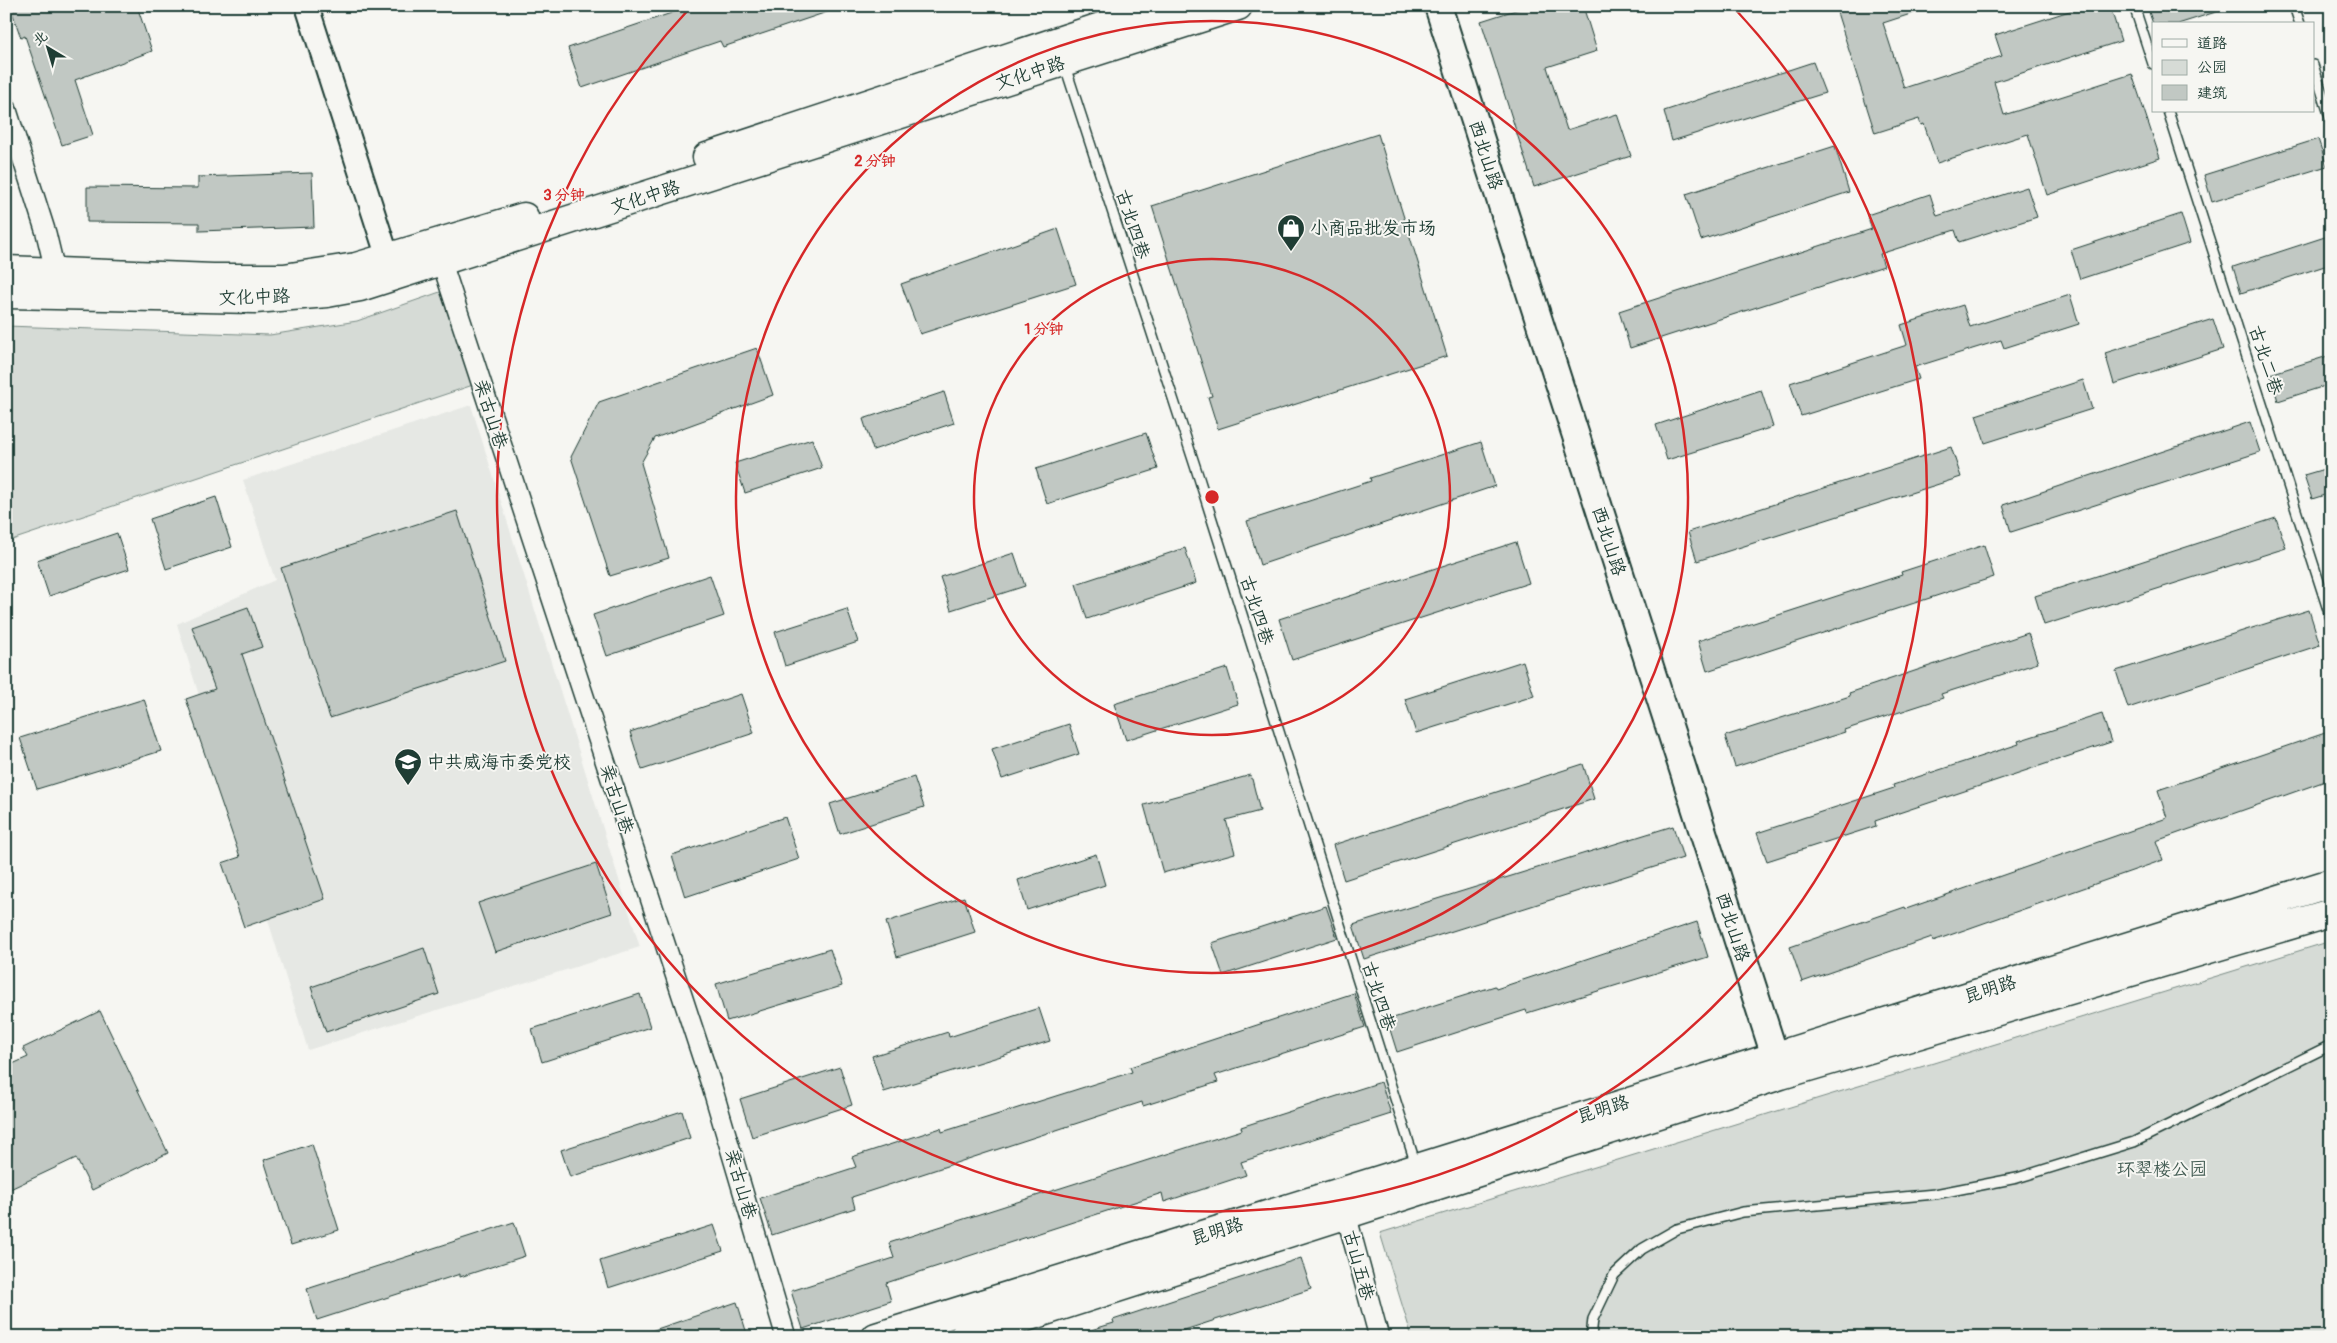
<svg xmlns="http://www.w3.org/2000/svg" width="2337" height="1343" font-family="Pangolin,'LXGW WenKai TC',sans-serif">
	<rect width="100%" height="100%" fill="#f6f6f2"/>
	<filter id="ink" filterUnits="userSpaceOnUse"><feTurbulence type="fractalNoise" baseFrequency=".02" numOctaves="2"/><feDisplacementMap in="SourceGraphic" scale="10" xChannelSelector="R" yChannelSelector="G"/><feConvolveMatrix kernelMatrix="1 2 1 2 8 2 1 2 1" color-interpolation-filters="sRGB"/></filter>
	<g filter="url(#ink)">
		<path fill="#e6e8e4" d="M471,405L640,947L308,1050L177,624L275,580L243,480Z"/>
		<path fill="#d6dbd6" stroke="#7a8c85" d="M440,292L473,385L6,542V326L270,335L357,321Z
			M2331,941V1337H1412L1380,1233Z"/>
		<path fill="#c1c8c3" stroke="#1f3d34" d="M10,6H137L152,51L75,80L93,135L62,145L25,36L21,38Z
			M692,6H835L836,9L723,47L720,41L582,88L568,48Z
			M1528,6H1583L1597,51L1547,67L1567,130L1617,114L1631,156L1534,187L1481,21Z
			M1835,6H1923V10L1883,23L1904,88L2002,56L1995,35L2085,6H2110L2121,41L1994,82L2004,115L2132,74L2160,158L2047,195L2028,134L1937,163L1924,124L1921,125L1919,119L1875,133Z
			M2147,6H2221L2222,10L2178,24H2153Z
			M1813,62L1825,93L1672,141L1664,111Z
			M1378,134L1447,356L1218,429L1208,397L1212,396L1152,206Z
			M2318,139L2327,166L2212,202L2204,175Z
			M1835,146L1849,192L1701,240L1686,194Z
			M312,173L314,227L199,231V223L87,222V187L198,188V177Z
			M2027,187L2037,217L1959,242L1955,230L1880,254L1884,266L1630,348L1619,311L1872,229L1867,215L1930,194L1937,216Z
			M2181,214L2190,243L2080,279L2071,250Z
			M1058,229L1076,284L920,334L901,284Z
			M2331,235V264L2241,293L2233,267Z
			M2070,295L2079,324L2004,348L2001,340L1915,367L1919,379L1801,416L1790,383L1907,345L1901,325L1963,305L1970,327Z
			M2213,319L2223,349L2114,384L2105,353Z
			M757,348L773,395L655,438L641,463L669,558L610,576L571,457L599,402Z
			M2331,355V384L2278,401L2270,374Z
			M2083,380L2092,409L1985,443L1976,415Z
			M1761,390L1773,427L1667,460L1656,425Z
			M944,392L954,423L873,450L863,419Z
			M2250,422L2260,452L2011,532L2003,505Z
			M1146,433L1158,469L1047,504L1036,469Z
			M812,439L822,468L745,493L735,463Z
			M1481,442L1495,486L1260,565L1247,521L1371,481L1370,478Z
			M1951,447L1961,477L1697,561L1688,532Z
			M2331,467V493L2312,499L2304,475Z
			M216,497L232,547L166,569L150,519Z
			M457,511L505,661L330,718L281,568Z
			M2276,518L2286,548L2044,625L2035,596Z
			M117,533L129,569L49,596L37,560Z
			M1516,542L1529,583L1292,660L1279,619Z
			M1984,545L1994,577L1707,671L1698,641L1902,575L1901,572Z
			M1185,548L1196,583L1087,619L1076,584Z
			M1014,553L1025,586L951,610L940,577Z
			M710,575L724,616L607,656L593,615Z
			M248,607L262,647L242,654L325,899L244,927L222,863L240,857L186,699L215,689L192,627Z
			M847,609L858,642L785,666L775,632Z
			M2309,610L2320,645L2128,708L2116,671Z
			M2028,633L2038,663L1941,694L1943,698L1844,730L1845,732L1735,767L1725,736L1850,696L1849,693Z
			M1523,661L1534,696L1416,733L1405,699Z
			M1227,668L1238,704L1126,740L1114,704Z
			M741,694L754,733L642,770L630,732Z
			M144,699L161,751L37,789L20,738Z
			M2102,714L2111,742L1875,821L1876,826L1767,861L1757,833L1894,788L1893,785L2019,744L2018,741Z
			M1069,724L1079,754L1002,779L992,749Z
			M2331,731V779L2156,841L2163,860L1933,941L1932,937L1802,982L1790,947L1905,907L1906,909L2167,818L2158,790Z
			M1583,764L1594,799L1344,880L1333,845Z
			M1251,775L1260,811L1226,820L1235,853L1163,873L1144,805Z
			M914,777L924,807L840,834L830,804Z
			M785,817L799,859L685,897L672,855Z
			M1673,826L1683,858L1364,959L1353,925Z
			M1096,854L1105,885L1027,910L1018,880Z
			M596,864L612,913L495,952L478,903Z
			M964,897L975,932L897,957L886,922Z
			M1326,906L1337,938L1223,975L1212,943Z
			M1697,922L1708,957L1527,1013L1526,1010L1397,1052L1387,1020L1495,986L1496,989Z
			M424,948L439,994L326,1032L311,987Z
			M830,949L842,986L727,1021L716,984Z
			M1354,993L1365,1027L1215,1075L1218,1082L1143,1106L1142,1102L852,1197L855,1208L772,1235L760,1198L856,1167L852,1157L941,1128L942,1132L1132,1072L1130,1067Z
			M640,994L650,1027L542,1062L532,1029Z
			M1039,1008L1050,1041L884,1092L872,1056L948,1032L949,1037Z
			M100,1011L168,1153L92,1190L76,1158L6,1191V1067L28,1057L23,1048Z
			M840,1067L852,1105L752,1137L740,1099Z
			M1381,1082L1391,1114L1241,1162L1246,1175L1164,1202L1162,1193L886,1283L891,1301L803,1329L791,1291L894,1258L889,1243L1242,1130L1241,1127Z
			M682,1111L690,1138L570,1177L561,1150Z
			M312,1144L339,1230L291,1245L264,1160Z
			M514,1222L525,1256L460,1277V1274L317,1320L307,1289Z
			M714,1225L723,1251L608,1288L600,1261Z
			M1301,1258L1311,1289L1163,1337H1081V1333L1114,1323L1113,1320Z
			M737,1302L748,1337H643L642,1334Z"/>
		<g fill="none" stroke-linecap="round" stroke-linejoin="round">
			<g stroke="#1f3d34" stroke-width="12">
				<path id="service" d="M2134,6L2153,64
					M2294,6L2300,24
					M2313,65L2331,120
					M1065,66L1198,475L1416,1165
					M2168,111L2331,619
					M1591,1337L1593,1319L1614,1275L1642,1249L1677,1229L1743,1212L1935,1194L2017,1178L2134,1142L2331,1045"/>
			</g>
			<g stroke="#1f3d34" stroke-width="22">
				<path id="minor" d="M6,107L46,233L52,258V284
					M442,263L712,1087L786,1337
					M1343,1203L1379,1337"/>
			</g>
			<g stroke="#1f3d34" stroke-width="26">
				<path id="tertiary" d="M307,6L393,274"/>
			</g>
			<g stroke="#1f3d34" stroke-width="30">
				<path id="secondary" d="M1438,6L1781,1075"/>
			</g>
			<g stroke="#1f3d34" stroke-width="31">
				<path id="primary" d="M707,157L1164,6
					M6,270L213,278H284L356,267L524,217
					M6,294L255,299L327,293L360,287L1238,6
					M876,1337L2331,883
					M964,1337L1781,1075L2331,913"/>
			</g>
			<use href="#service" stroke="#f6f6f2" stroke-width="9"/>
			<use href="#minor" stroke="#f6f6f2" stroke-width="19"/>
			<use href="#tertiary" stroke="#f6f6f2" stroke-width="22"/>
			<use href="#secondary" stroke="#f6f6f2" stroke-width="26"/>
			<use href="#primary" stroke="#f6f6f2" stroke-width="28"/>
		</g>
	</g>
	<g fill="none" stroke="#d62828" stroke-width="2.5">
		<circle cx="1212" cy="497" r="238"/>
		<circle cx="1212" cy="497" r="476"/>
		<path d="M1735 9A715 715 0 1 1 689 9"/>
	</g>
	<defs>
		<g id="shop-pin" transform="scale(1.4375)"><path d="M0 17L-7.5 6A9.5 9.5 0 1 1 7.5 6Z" fill="#1f3d34" stroke="#f6f6f2"/><path d="M-5-2.5h2.3a2.7 3.5 0 0 1 5.4 0H5L5.5 6h-11ZM-1.5-2.5h3a1.5 2.3 0 0 0-3 0Z" fill="#fff"/></g>
		<g id="school-pin" transform="scale(1.4375)"><path d="M0 17L-7.5 6A9.5 9.5 0 1 1 7.5 6Z" fill="#1f3d34" stroke="#f6f6f2"/><path d="M0-5L7-2L0 1L-7-2ZM-4 1L0 2.5L4 1V4Q0 6-4 4Z" fill="#fff"/></g>
	</defs>
	<g fill-rule="evenodd">
		<use href="#shop-pin" x="1291" y="228"/>
		<use href="#school-pin" x="408" y="762"/>
	</g>
	<g text-anchor="middle" stroke-width="4" stroke-linejoin="round" paint-order="stroke">
		<g font-size="18" fill="#1f3d34" stroke="#f6f6f2">
			<text transform="translate(1030 73) rotate(-18)" y="6">文化中路</text>
			<text transform="translate(1486 155) rotate(72)" y="6">西北山路</text>
			<text transform="translate(645 197) rotate(-18)" y="6">文化中路</text>
			<text transform="translate(1133 224) rotate(72)" y="6">古北四巷</text>
			<text transform="translate(254 297) rotate(-2)" y="6">文化中路</text>
			<text transform="translate(2266 360) rotate(72)" y="6">古北二巷</text>
			<text transform="translate(491 414) rotate(72)" y="6">亲古山巷</text>
			<text transform="translate(1609 541) rotate(72)" y="6">西北山路</text>
			<text transform="translate(1257 610) rotate(72)" y="6">古北四巷</text>
			<text transform="translate(617 799) rotate(72)" y="6">亲古山巷</text>
			<text transform="translate(1733 927) rotate(72)" y="6">西北山路</text>
			<text transform="translate(1990 989) rotate(-17)" y="6">昆明路</text>
			<text transform="translate(1379 996) rotate(72)" y="6">古北四巷</text>
			<text transform="translate(1603 1109) rotate(-17)" y="6">昆明路</text>
			<text transform="translate(741 1184) rotate(74)" y="6">亲古山巷</text>
			<text transform="translate(1217 1231) rotate(-17)" y="6">昆明路</text>
			<text transform="translate(1359 1265) rotate(75)" y="6">古山五巷</text>
		</g>
		<g font-size="18" fill="#1f3d34" stroke="#f6f6f2" text-anchor="start">
			<text x="1310" y="234">小商品批发市场</text>
			<text x="427" y="768">中共威海市委党校</text>
		</g>
		<g font-size="18" fill="#445d54" stroke="#f6f6f2">
			<text x="2162" y="1175">环翠楼公园</text>
		</g>
	</g>
	<circle cx="1212" cy="497" r="8" fill="#d62828" stroke="#f6f6f2" stroke-width="2.5"/>
	<g font-size="15" text-anchor="middle" font-weight="bold" fill="#d62828" stroke="#f6f6f2" stroke-width="4" stroke-linejoin="round" paint-order="stroke">
		<text x="875" y="166">2 分钟</text>
		<text x="564" y="200">3 分钟</text>
		<text x="1044" y="334">1 分钟</text>
	</g>
	<rect width="2337" height="1343" fill="none" stroke="#f6f6f2" stroke-width="25"/>
	<rect x="12" y="12" width="2312" height="1318" fill="none" stroke="#1f3d34" stroke-width="2" filter="url(#ink)"/>
	<rect x="2152" y="22" width="162" height="90" fill="#f6f6f2" stroke="#a0aca6"/>
	<rect x="2162" y="39" width="25" height="8" fill="#f6f6f2" stroke="#a0aca6"/>
	<text x="2197" y="48" font-size="15" fill="#1f3d34">道路</text>
	<rect x="2162" y="60" width="25" height="15" fill="#d6dbd6" stroke="#a0aca6"/>
	<text x="2197" y="72" font-size="15" fill="#1f3d34">公园</text>
	<rect x="2162" y="85" width="25" height="15" fill="#c1c8c3" stroke="#a0aca6"/>
	<text x="2197" y="98" font-size="15" fill="#1f3d34">建筑</text>
	<g transform="translate(48 48) rotate(322)" stroke="#f6f6f2" stroke-width="4" paint-order="stroke">
	<path d="M0-4L9 19L0 12L-9 19Z" fill="#1f3d34"/>
	<text y="-8" font-size="14" font-weight="bold" text-anchor="middle" fill="#1f3d34">北</text>
	</g>
</svg>
